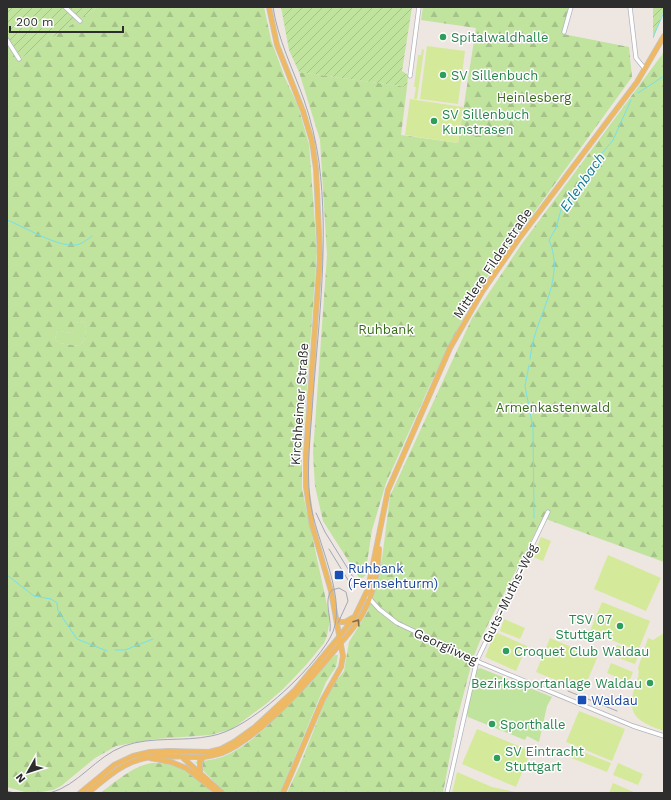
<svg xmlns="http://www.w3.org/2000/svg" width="671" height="800" font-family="'Work Sans',sans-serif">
	<defs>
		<pattern id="forest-firs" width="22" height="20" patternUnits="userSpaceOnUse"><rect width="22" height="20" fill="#c0e39e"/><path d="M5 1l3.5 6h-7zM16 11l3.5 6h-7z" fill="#a5c388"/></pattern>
		<pattern id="garden-furrows" width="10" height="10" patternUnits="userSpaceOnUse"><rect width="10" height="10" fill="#c0e39e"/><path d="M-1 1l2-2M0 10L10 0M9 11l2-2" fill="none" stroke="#a5c388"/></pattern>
	</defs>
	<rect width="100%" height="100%" fill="#eee6e0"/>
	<path fill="#c0e39e" d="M84,321L86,329L84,341L79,346L59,343L55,339L57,331L72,333L74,323Z
		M335,655H338L336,667L333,664L324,674L310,683Z
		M480,668L552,697L547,706L539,742L527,736L525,740L468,717L467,714L476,670Z"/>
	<path fill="url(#forest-firs)" fill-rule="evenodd" d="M98,7H264L271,40L285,78L298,106L309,144L317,252L302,453V489L330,619L327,636L324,643L306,665L284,688L266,704L232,729L210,735L155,739L116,746L95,758L61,786L53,790L35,793L25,792L7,787V43L18,60ZM84,321L86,329L84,341L79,346L59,343L55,339L57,331L72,333L75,323Z
		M423,7H570L563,34L629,47L632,77L475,294L430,385L386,483L372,530L365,576L360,579L323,521L315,486L313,453L327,255L320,140L299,72L407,87L401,135L458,143L476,28L421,20Z
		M664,52V562L543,518L482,636L473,658L456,723L443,793H287L300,765L330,689L344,671L349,642L368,611L382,559L390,496L472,318L521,245Z
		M333,663L336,667L326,682L280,793H225L195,762C203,761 213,760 222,757C258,743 282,708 310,683C318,676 326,672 333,663Z
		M152,763C183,763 191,774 214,793H100C116,782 132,766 152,763Z"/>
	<path fill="url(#garden-furrows)" d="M7,7H98L18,60L7,43Z
		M281,7H412L402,71L408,75L407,87L299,72L289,50Z
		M653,7H664V10L653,39Z"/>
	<path fill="#d4ea9a" d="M427,46L465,51L458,104L420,99Z
		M422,49L424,50L417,99H414L416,87H414L418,55H421Z
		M410,99L463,107L458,143L405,135Z
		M541,537L551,541L543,561L533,557Z
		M608,555L661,578L646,611L594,589Z
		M602,602L650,621L638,651L590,631Z
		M504,619L525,628L520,639L500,631Z
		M495,632L527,646L516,671L485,657Z
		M664,633V731C639,722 625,716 635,686C637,680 640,675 638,668L648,638L653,640Z
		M550,638L597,658L583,691L536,672Z
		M617,645L639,654L635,664L613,656Z
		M611,663L633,672L629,682L607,673Z
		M579,711L625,729L612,761L566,742Z
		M477,729L531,751L516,787L462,764Z
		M573,748L611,763L607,772L569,757Z
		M618,763L643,774L638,785L613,775Z
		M457,772L492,787L520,793H452Z
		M613,783L636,793H609Z"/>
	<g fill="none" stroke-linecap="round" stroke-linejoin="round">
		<path stroke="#76e0ed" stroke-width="1" d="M654,35L664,12
			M663,54L664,55
			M638,93L664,76
			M7,220C25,227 57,247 75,245C81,245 88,239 92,236
			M530,359C531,352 532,345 534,338C543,306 564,274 549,240L556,228L561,210L583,176L613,140L631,100
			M529,365L525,386L533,428L534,518
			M7,575L34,596L51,599L57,603L58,611L77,639L107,651
			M115,650H125L153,639"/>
		<g stroke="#b0b5bd" stroke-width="5">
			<path id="minor" d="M65,7L80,21
				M630,7L636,58L645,69
				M564,32L571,7
				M7,40L19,59
				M410,76L419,7
				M369,598L379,609L397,623L481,663L633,726L664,736
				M447,793L477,660L548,512"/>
		</g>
		<g stroke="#c4c4c4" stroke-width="6">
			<path id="major" d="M269,7L277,45L303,111L312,141L316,169L320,256L306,454V487L312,525L331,591L343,656L341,667L323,699L283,793
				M336,618L340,622H345L352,618
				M182,757L222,793
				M150,758L171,762L186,768L218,793
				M200,772V761L204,757
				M80,793L114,765L133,756L150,752L169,751L209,752L221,749L234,742L255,727L295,690L339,637L355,616L368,589L388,490L450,348L482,292L518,240L637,82L664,36
				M88,793C113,772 130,756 165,756C184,756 203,760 222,753C260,738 313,677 339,645C348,634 358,624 364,611C374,592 378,570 379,549"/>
		</g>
		<use href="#minor" stroke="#fff" stroke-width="3.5"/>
		<use href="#major" stroke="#efb964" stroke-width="4.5"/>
		<path stroke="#a2a8b7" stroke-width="1" d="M316,513L325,532L358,585
			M329,549L353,588
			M330,631C332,618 323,600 332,590L339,588L346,592L348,601L338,623
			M568,691L617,711
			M7,791L14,793
			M50,793C79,785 95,757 124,746C151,736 183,742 211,736C249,730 311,671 330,638C351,602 315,541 310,500C306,466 311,431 313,397C319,319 329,241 319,162C316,141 311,120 304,100C293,69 278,40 273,7"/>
	</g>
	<defs><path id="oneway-chevron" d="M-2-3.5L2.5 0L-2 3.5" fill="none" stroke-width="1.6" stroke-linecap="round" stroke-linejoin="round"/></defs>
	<use stroke="#846c46" href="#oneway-chevron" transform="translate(357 622) rotate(-56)"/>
	<g fill="#2e9e5b" stroke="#fff" stroke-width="1.5">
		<circle cx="443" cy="37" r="4"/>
		<circle cx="443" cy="75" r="4"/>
		<circle cx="434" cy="121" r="4"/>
		<circle cx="620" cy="626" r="4"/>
		<circle cx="506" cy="651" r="4"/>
		<circle cx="650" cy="683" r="4"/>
		<circle cx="492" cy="724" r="4"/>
		<circle cx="497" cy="758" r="4"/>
	</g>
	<g fill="#1a4fb4" stroke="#fff" stroke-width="1.5">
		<rect x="334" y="570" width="10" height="10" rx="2"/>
		<rect x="577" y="695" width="10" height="10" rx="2"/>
	</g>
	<g text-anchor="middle" stroke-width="3" stroke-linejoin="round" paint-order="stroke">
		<g font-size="13" fill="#27864d" stroke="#fff" text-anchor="start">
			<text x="451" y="42">Spitalwaldhalle</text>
			<text x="451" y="80">SV Sillenbuch</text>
			<text x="442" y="119">SV Sillenbuch<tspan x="442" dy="15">Kunstrasen</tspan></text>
			<text x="612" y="624" text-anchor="end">TSV 07<tspan x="612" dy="15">Stuttgart</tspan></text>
			<text x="514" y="656">Croquet Club Waldau</text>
			<text x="642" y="688" text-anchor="end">Bezirkssportanlage Waldau</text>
			<text x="500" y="729">Sporthalle</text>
			<text x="505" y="756">SV Eintracht<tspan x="505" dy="15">Stuttgart</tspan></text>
		</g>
		<g font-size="13" fill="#396b1c" stroke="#fff">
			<text x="534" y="102">Heinlesberg</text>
			<text x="386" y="334">Ruhbank</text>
			<text x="553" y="412">Armenkastenwald</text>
		</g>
		<g font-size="13" fill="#2d2d2d" stroke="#fff">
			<text transform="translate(492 263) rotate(-56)" y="5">Mittlere Filderstraße</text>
			<text transform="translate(299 404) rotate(-86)" y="5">Kirchheimer Straße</text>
			<text transform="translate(509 593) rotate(-64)" y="5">Guts-Muths-Weg</text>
			<text transform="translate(446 646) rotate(25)" y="5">Georgiiweg</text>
		</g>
		<g font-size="13" fill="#164399" stroke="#fff" text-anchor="start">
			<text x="348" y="573">Ruhbank<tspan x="348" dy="15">(Fernsehturm)</tspan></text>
			<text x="591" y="705">Waldau</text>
		</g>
		<g font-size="14" font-style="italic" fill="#107d97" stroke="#fff">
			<text transform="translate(582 182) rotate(-55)" y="5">Erlenbach</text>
		</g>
	</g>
	<rect width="671" height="800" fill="none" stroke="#2d2d2d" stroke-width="16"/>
	<g transform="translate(28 772) rotate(231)" stroke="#ffffff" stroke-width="3" paint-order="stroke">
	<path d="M0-3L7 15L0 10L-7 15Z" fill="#2d2d2d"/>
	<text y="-6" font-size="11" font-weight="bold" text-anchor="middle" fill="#2d2d2d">N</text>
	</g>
	<path d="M10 26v6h113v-6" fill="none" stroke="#2d2d2d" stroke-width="2"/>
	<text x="16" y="26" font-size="12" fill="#2d2d2d" stroke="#ffffff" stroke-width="3" paint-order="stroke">200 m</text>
</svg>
